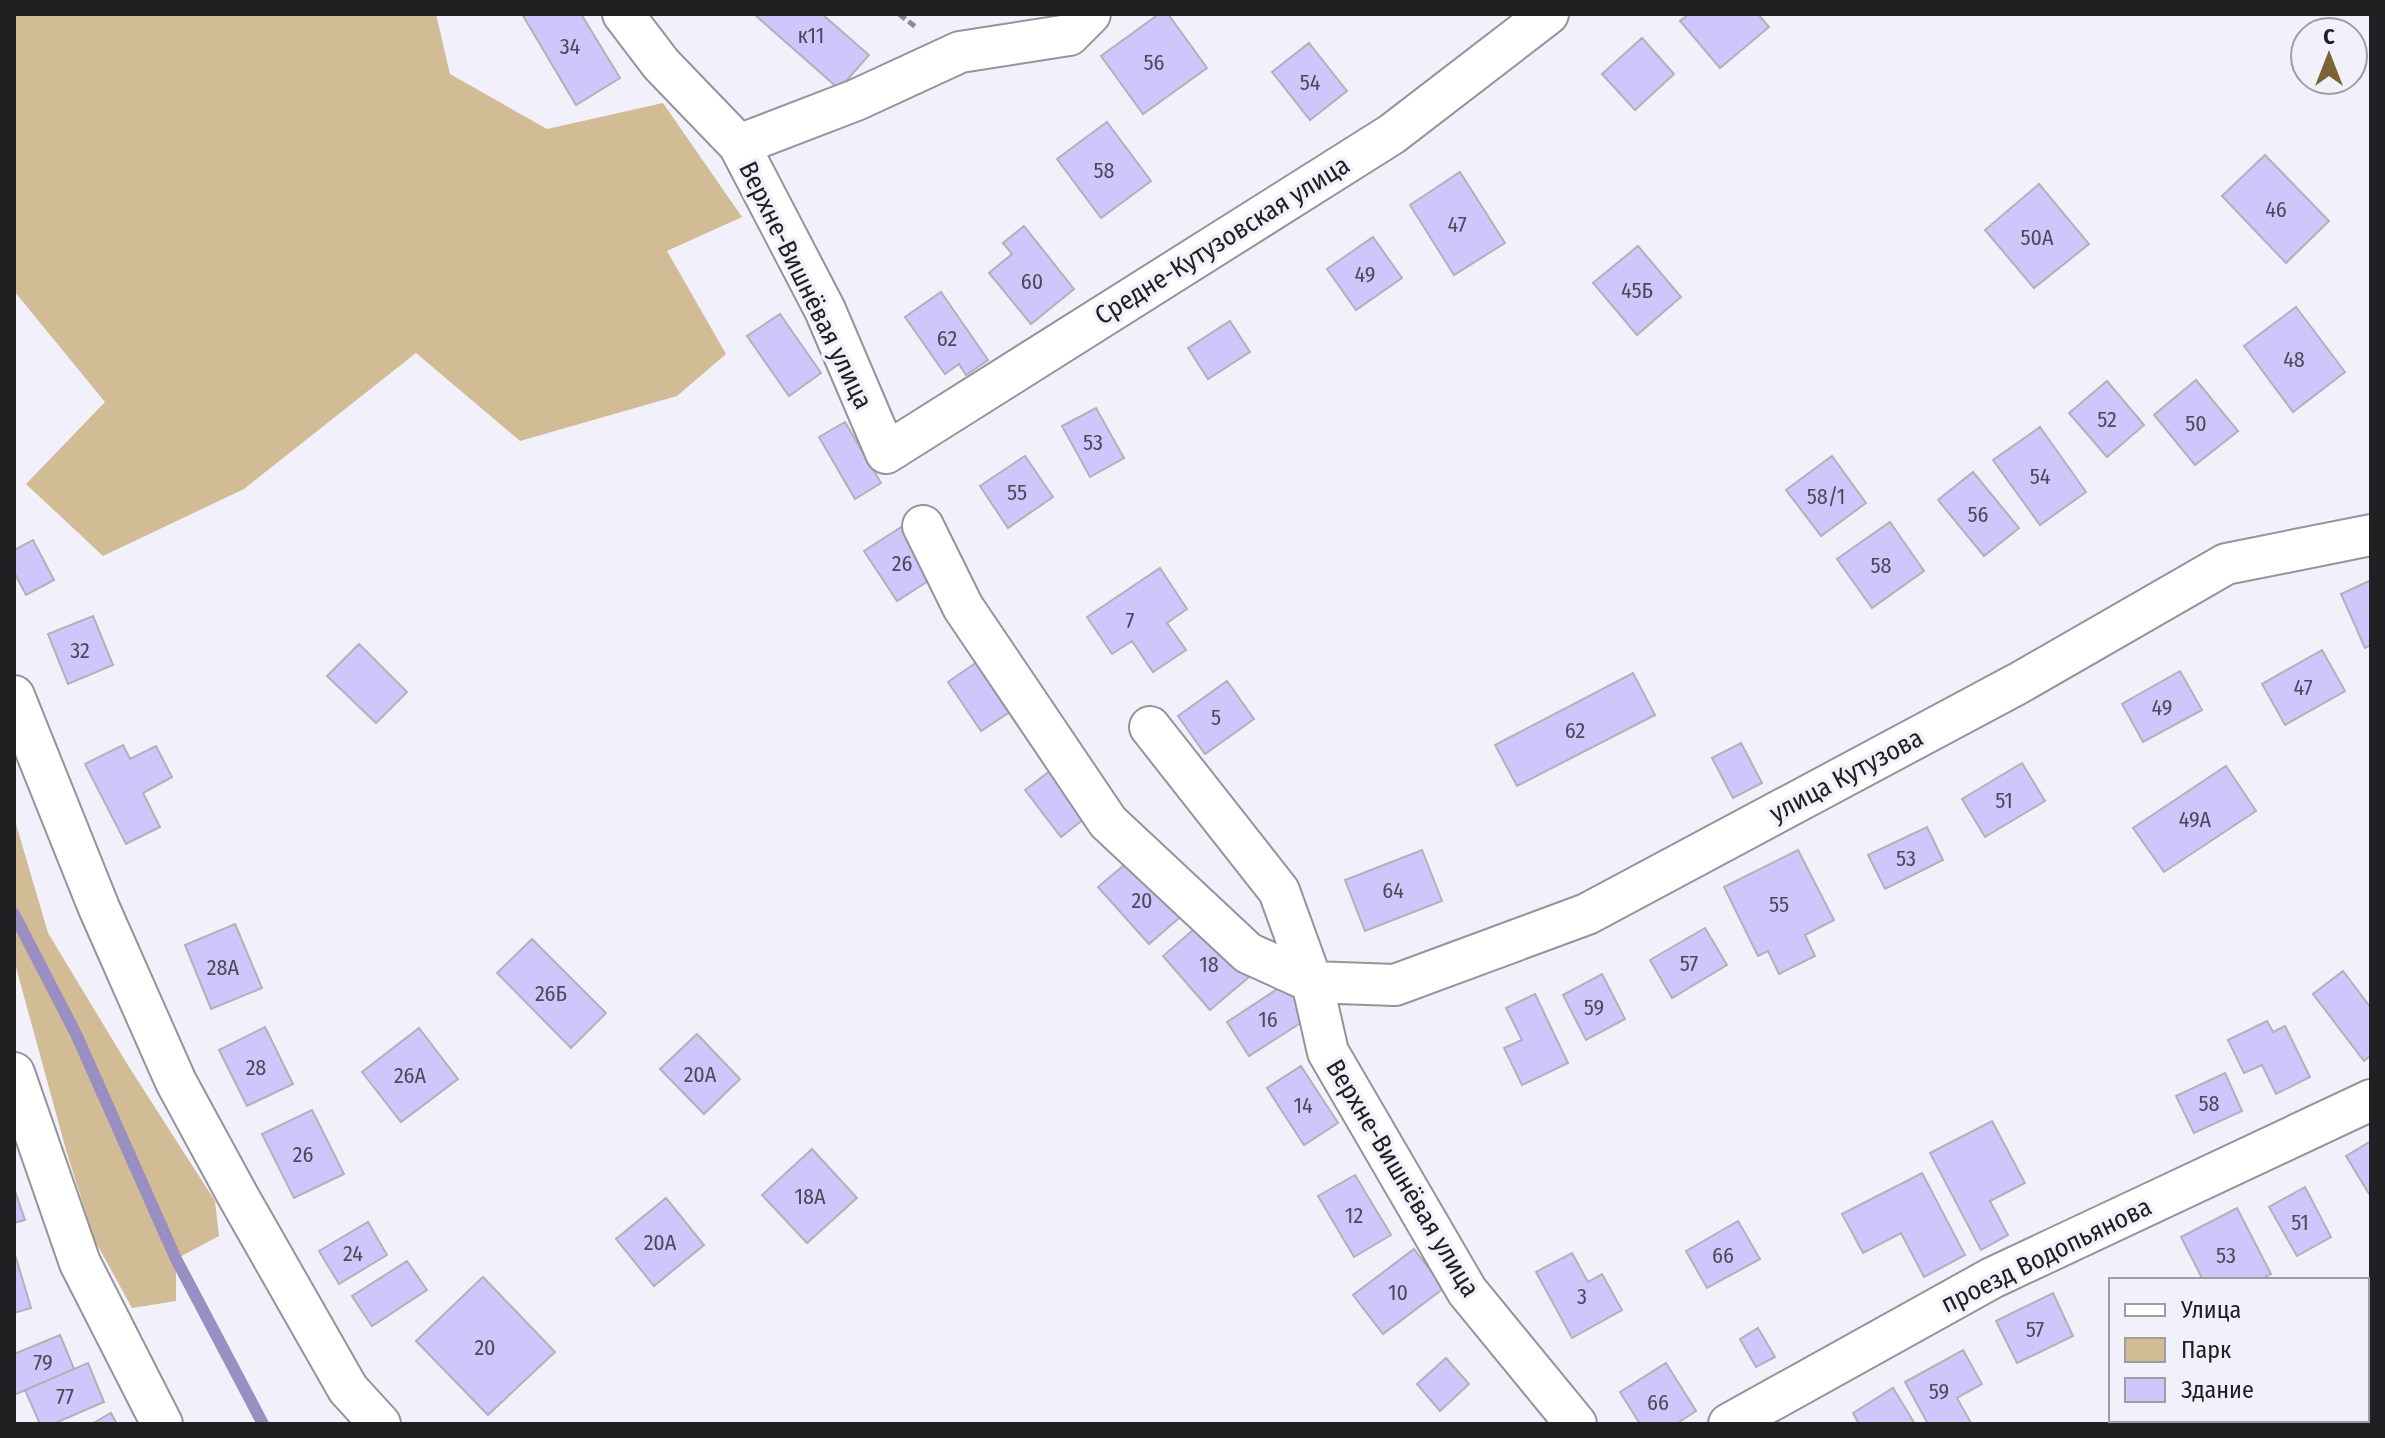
<svg xmlns="http://www.w3.org/2000/svg" width="2385" height="1438" font-family="'Fira Sans Condensed',sans-serif">
	<rect width="100%" height="100%" fill="#f2f0fa"/>
	<path fill="#d1bc96" d="M14,14H436L450,74L547,129L663,103L742,217L667,251L726,354L677,396L520,441L416,353L244,489L103,556L26,484L105,402L14,291Z
		M14,817L48,933L129,1067L215,1201L219,1236L176,1259V1301L132,1308L94,1239L66,1150L14,960Z"/>
	<g fill="none" stroke-linecap="round" stroke-linejoin="round">
		<path stroke="#998fc2" stroke-width="12" d="M14,914L76,1034L176,1259L263,1424"/>
	</g>
	<path fill="#cfc6fb" stroke="#b2b1b9" stroke-width="2" d="M522,14H581L620,78L576,105Z
		M754,14H822L869,55L839,89Z
		M1159,14H1168L1207,68L1143,114L1101,56Z
		M1689,14H1758L1769,27L1720,68L1680,21Z
		M1642,38L1674,74L1635,110L1602,74Z
		M1309,43L1347,91L1310,120L1272,72Z
		M1107,122L1151,181L1101,218L1057,159Z
		M2265,155L2329,221L2286,263L2222,196Z
		M1460,172L1505,243L1454,275L1410,205Z
		M2039,184L2089,244L2034,288L1985,230Z
		M1024,226L1074,289L1031,324L989,273L1012,254L1003,243Z
		M1373,237L1402,278L1356,310L1327,269Z
		M1638,246L1681,297L1637,335L1593,283Z
		M941,292L988,360L966,375L959,364L945,374L905,317Z
		M2296,307L2345,372L2293,412L2244,346Z
		M780,314L821,373L789,396L747,336Z
		M1230,321L1250,352L1208,379L1188,348Z
		M2196,380L2238,431L2195,465L2154,415Z
		M2107,381L2144,425L2107,457L2069,413Z
		M1096,408L1124,458L1090,477L1062,426Z
		M845,422L881,483L855,499L819,437Z
		M2040,427L2086,492L2040,525L1993,460Z
		M1025,456L1053,497L1008,528L980,486Z
		M1832,456L1866,503L1821,536L1786,490Z
		M1973,472L2019,528L1984,556L1938,500Z
		M1890,522L1924,571L1872,608L1837,559Z
		M906,524L939,574L897,601L864,551Z
		M33,540L54,580L26,595L14,572V550Z
		M1160,568L1187,609L1167,623L1186,650L1153,672L1132,641L1112,654L1087,617Z
		M2371,580V645L2365,648L2341,594Z
		M93,616L113,665L68,684L48,634Z
		M359,644L407,692L376,723L327,676Z
		M2322,650L2345,691L2285,725L2262,684Z
		M980,660L1013,710L981,731L948,682Z
		M2180,671L2202,710L2143,742L2122,704Z
		M1633,673L1655,715L1517,786L1495,745Z
		M1227,681L1254,719L1205,754L1178,716Z
		M1741,743L1762,783L1733,798L1712,758Z
		M123,745L130,759L156,746L172,777L143,793L160,827L126,844L85,764Z
		M2022,763L2045,801L1985,837L1962,799Z
		M2226,766L2256,811L2164,872L2133,828Z
		M1054,768L1090,814L1061,837L1025,790Z
		M1927,827L1943,860L1885,889L1868,855Z
		M1422,850L1442,901L1365,931L1345,880Z
		M1798,850L1834,920L1805,935L1815,956L1779,974L1768,951L1758,956L1724,887Z
		M1135,856L1185,913L1149,944L1098,887Z
		M1208,917L1255,972L1210,1010L1163,956Z
		M235,924L262,988L211,1009L185,945Z
		M1705,928L1727,965L1672,998L1650,960Z
		M532,939L606,1013L571,1048L497,973Z
		M2343,971L2371,1008V1055L2364,1061L2313,994Z
		M1602,974L1625,1019L1586,1040L1563,995Z
		M1288,982L1310,1017L1249,1056L1227,1022Z
		M1535,994L1568,1063L1522,1085L1504,1048L1522,1040L1506,1008Z
		M2267,1021L2273,1032L2285,1026L2310,1077L2276,1094L2262,1065L2244,1073L2228,1040Z
		M265,1027L293,1084L247,1106L219,1050Z
		M419,1028L458,1079L401,1122L362,1072Z
		M697,1034L740,1079L704,1114L660,1069Z
		M1301,1066L1338,1123L1304,1145L1267,1088Z
		M2225,1073L2242,1111L2194,1133L2176,1096Z
		M312,1110L344,1174L294,1198L262,1134Z
		M1992,1121L2025,1183L1990,1201L2008,1235L1981,1250L1930,1153Z
		M2371,1141V1197L2346,1156Z
		M812,1149L857,1198L807,1243L762,1195Z
		M1922,1173L1965,1255L1924,1277L1901,1233L1863,1253L1842,1214Z
		M1355,1175L1391,1235L1354,1257L1318,1196Z
		M2305,1187L2331,1237L2297,1256L2269,1207Z
		M14,1188L25,1220L14,1223Z
		M666,1198L704,1245L654,1286L616,1239Z
		M2237,1208L2271,1274L2259,1280H2203L2181,1237Z
		M1738,1221L1760,1259L1707,1288L1686,1251Z
		M368,1222L387,1255L339,1284L319,1251Z
		M1414,1249L1444,1288L1383,1334L1353,1295Z
		M14,1251L31,1308L14,1313Z
		M1572,1253L1588,1282L1602,1274L1622,1310L1572,1338L1536,1272Z
		M407,1261L427,1290L372,1326L352,1296Z
		M483,1277L555,1352L488,1415L416,1341Z
		M2053,1293L2073,1336L2017,1363L1996,1321Z
		M1758,1328L1775,1357L1756,1367L1740,1339Z
		M60,1335L74,1369L14,1395V1354Z
		M1963,1350L1982,1384L1957,1398L1971,1423L1928,1424L1905,1382Z
		M1446,1358L1469,1384L1440,1411L1417,1384Z
		M88,1363L104,1402L53,1424H40L25,1390Z
		M1666,1363L1696,1411L1676,1424H1640L1620,1392Z
		M1893,1388L1915,1424H1859L1853,1413Z
		M111,1413L117,1424H92Z"/>
	<g fill="none" stroke-linecap="round" stroke-linejoin="round">
		<g stroke="#95939c" stroke-width="44">
			<path id="minor" d="M623,14L661,64L739,145L825,310L886,453L1392,134L1548,14
				M739,145L856,100L960,52L1069,35L1090,14
				M923,526L963,607L1108,822L1248,953L1312,982L1395,985L1587,914L2019,683L2226,564L2371,535
				M14,696L99,908L176,1082L238,1196L348,1389L380,1424
				M1150,727L1279,891L1312,982L1328,1052L1467,1291L1576,1424
				M14,1073L80,1263L162,1424
				M1729,1424L1992,1278L2371,1100"/>
		</g>
		<path stroke="#8e8d93" stroke-width="5" stroke-dasharray="8 4" stroke-linecap="butt" d="M899,14L917,28"/>
		<use href="#minor" stroke="#fff" stroke-width="40"/>
	</g>
	<g text-anchor="middle" stroke-width="7" stroke-linejoin="round" paint-order="stroke">
		<g font-size="22" fill="#4c4a59">
			<text x="811" y="43">к11</text>
			<text x="570" y="54">34</text>
			<text x="1154" y="70">56</text>
			<text x="1310" y="90">54</text>
			<text x="1104" y="178">58</text>
			<text x="2276" y="217">46</text>
			<text x="1457" y="232">47</text>
			<text x="2037" y="245">50А</text>
			<text x="1365" y="282">49</text>
			<text x="1032" y="289">60</text>
			<text x="1637" y="298">45Б</text>
			<text x="947" y="346">62</text>
			<text x="2294" y="367">48</text>
			<text x="2107" y="427">52</text>
			<text x="2196" y="431">50</text>
			<text x="1093" y="450">53</text>
			<text x="2040" y="484">54</text>
			<text x="1017" y="500">55</text>
			<text x="1826" y="504">58/1</text>
			<text x="1978" y="522">56</text>
			<text x="902" y="571">26</text>
			<text x="1881" y="573">58</text>
			<text x="1130" y="628">7</text>
			<text x="80" y="658">32</text>
			<text x="2303" y="695">47</text>
			<text x="2162" y="715">49</text>
			<text x="1216" y="725">5</text>
			<text x="1575" y="738">62</text>
			<text x="2004" y="808">51</text>
			<text x="2195" y="827">49А</text>
			<text x="1906" y="866">53</text>
			<text x="1393" y="898">64</text>
			<text x="1142" y="908">20</text>
			<text x="1779" y="912">55</text>
			<text x="1689" y="971">57</text>
			<text x="1209" y="972">18</text>
			<text x="223" y="975">28А</text>
			<text x="551" y="1001">26Б</text>
			<text x="1594" y="1015">59</text>
			<text x="1268" y="1027">16</text>
			<text x="256" y="1075">28</text>
			<text x="700" y="1082">20А</text>
			<text x="410" y="1083">26А</text>
			<text x="2209" y="1111">58</text>
			<text x="1303" y="1113">14</text>
			<text x="303" y="1162">26</text>
			<text x="810" y="1204">18А</text>
			<text x="1354" y="1223">12</text>
			<text x="2300" y="1230">51</text>
			<text x="660" y="1250">20А</text>
			<text x="353" y="1261">24</text>
			<text x="1723" y="1263">66</text>
			<text x="2226" y="1263">53</text>
			<text x="1398" y="1300">10</text>
			<text x="1582" y="1304">3</text>
			<text x="2035" y="1337">57</text>
			<text x="485" y="1355">20</text>
			<text x="43" y="1370">79</text>
			<text x="1939" y="1399">59</text>
			<text x="65" y="1404">77</text>
			<text x="1658" y="1410">66</text>
		</g>
		<g font-size="26" fill="#202023" stroke="#f2f0fa">
			<text transform="translate(1222 240) rotate(-32)" y="9">Средне-Кутузовская улица</text>
			<text transform="translate(806 285) rotate(64)" y="9">Верхне-Вишнёвая улица</text>
			<text transform="translate(1846 775) rotate(-28)" y="9">улица Кутузова</text>
			<text transform="translate(1403 1178) rotate(59)" y="9">Верхне-Вишнёвая улица</text>
			<text transform="translate(2046 1255) rotate(-26)" y="9">проезд Водопьянова</text>
		</g>
	</g>
	<rect width="2385" height="1438" fill="none" stroke="#202023" stroke-width="32"/>
	<rect x="2109" y="1278" width="260" height="144" fill="#f2f0fa" stroke="#9e9da4" stroke-width="2"/>
	<rect x="2125" y="1304" width="40" height="12" fill="#ffffff" stroke="#9e9da4" stroke-width="2"/>
	<text x="2181" y="1318" font-size="24" fill="#202023">Улица</text>
	<rect x="2125" y="1338" width="40" height="24" fill="#d1bc96" stroke="#9e9da4" stroke-width="2"/>
	<text x="2181" y="1358" font-size="24" fill="#202023">Парк</text>
	<rect x="2125" y="1378" width="40" height="24" fill="#cfc6fb" stroke="#9e9da4" stroke-width="2"/>
	<text x="2181" y="1398" font-size="24" fill="#202023">Здание</text>
	<g transform="translate(2329 56)"><circle r="38" fill="#f2f0fa" stroke="#9e9da4" stroke-width="2"/>
	<path d="M0-6L14 30L0 20L-14 30Z" fill="#7c6334"/>
	<text y="-12" font-size="22" font-weight="bold" text-anchor="middle" fill="#202023">С</text>
	</g>
</svg>
